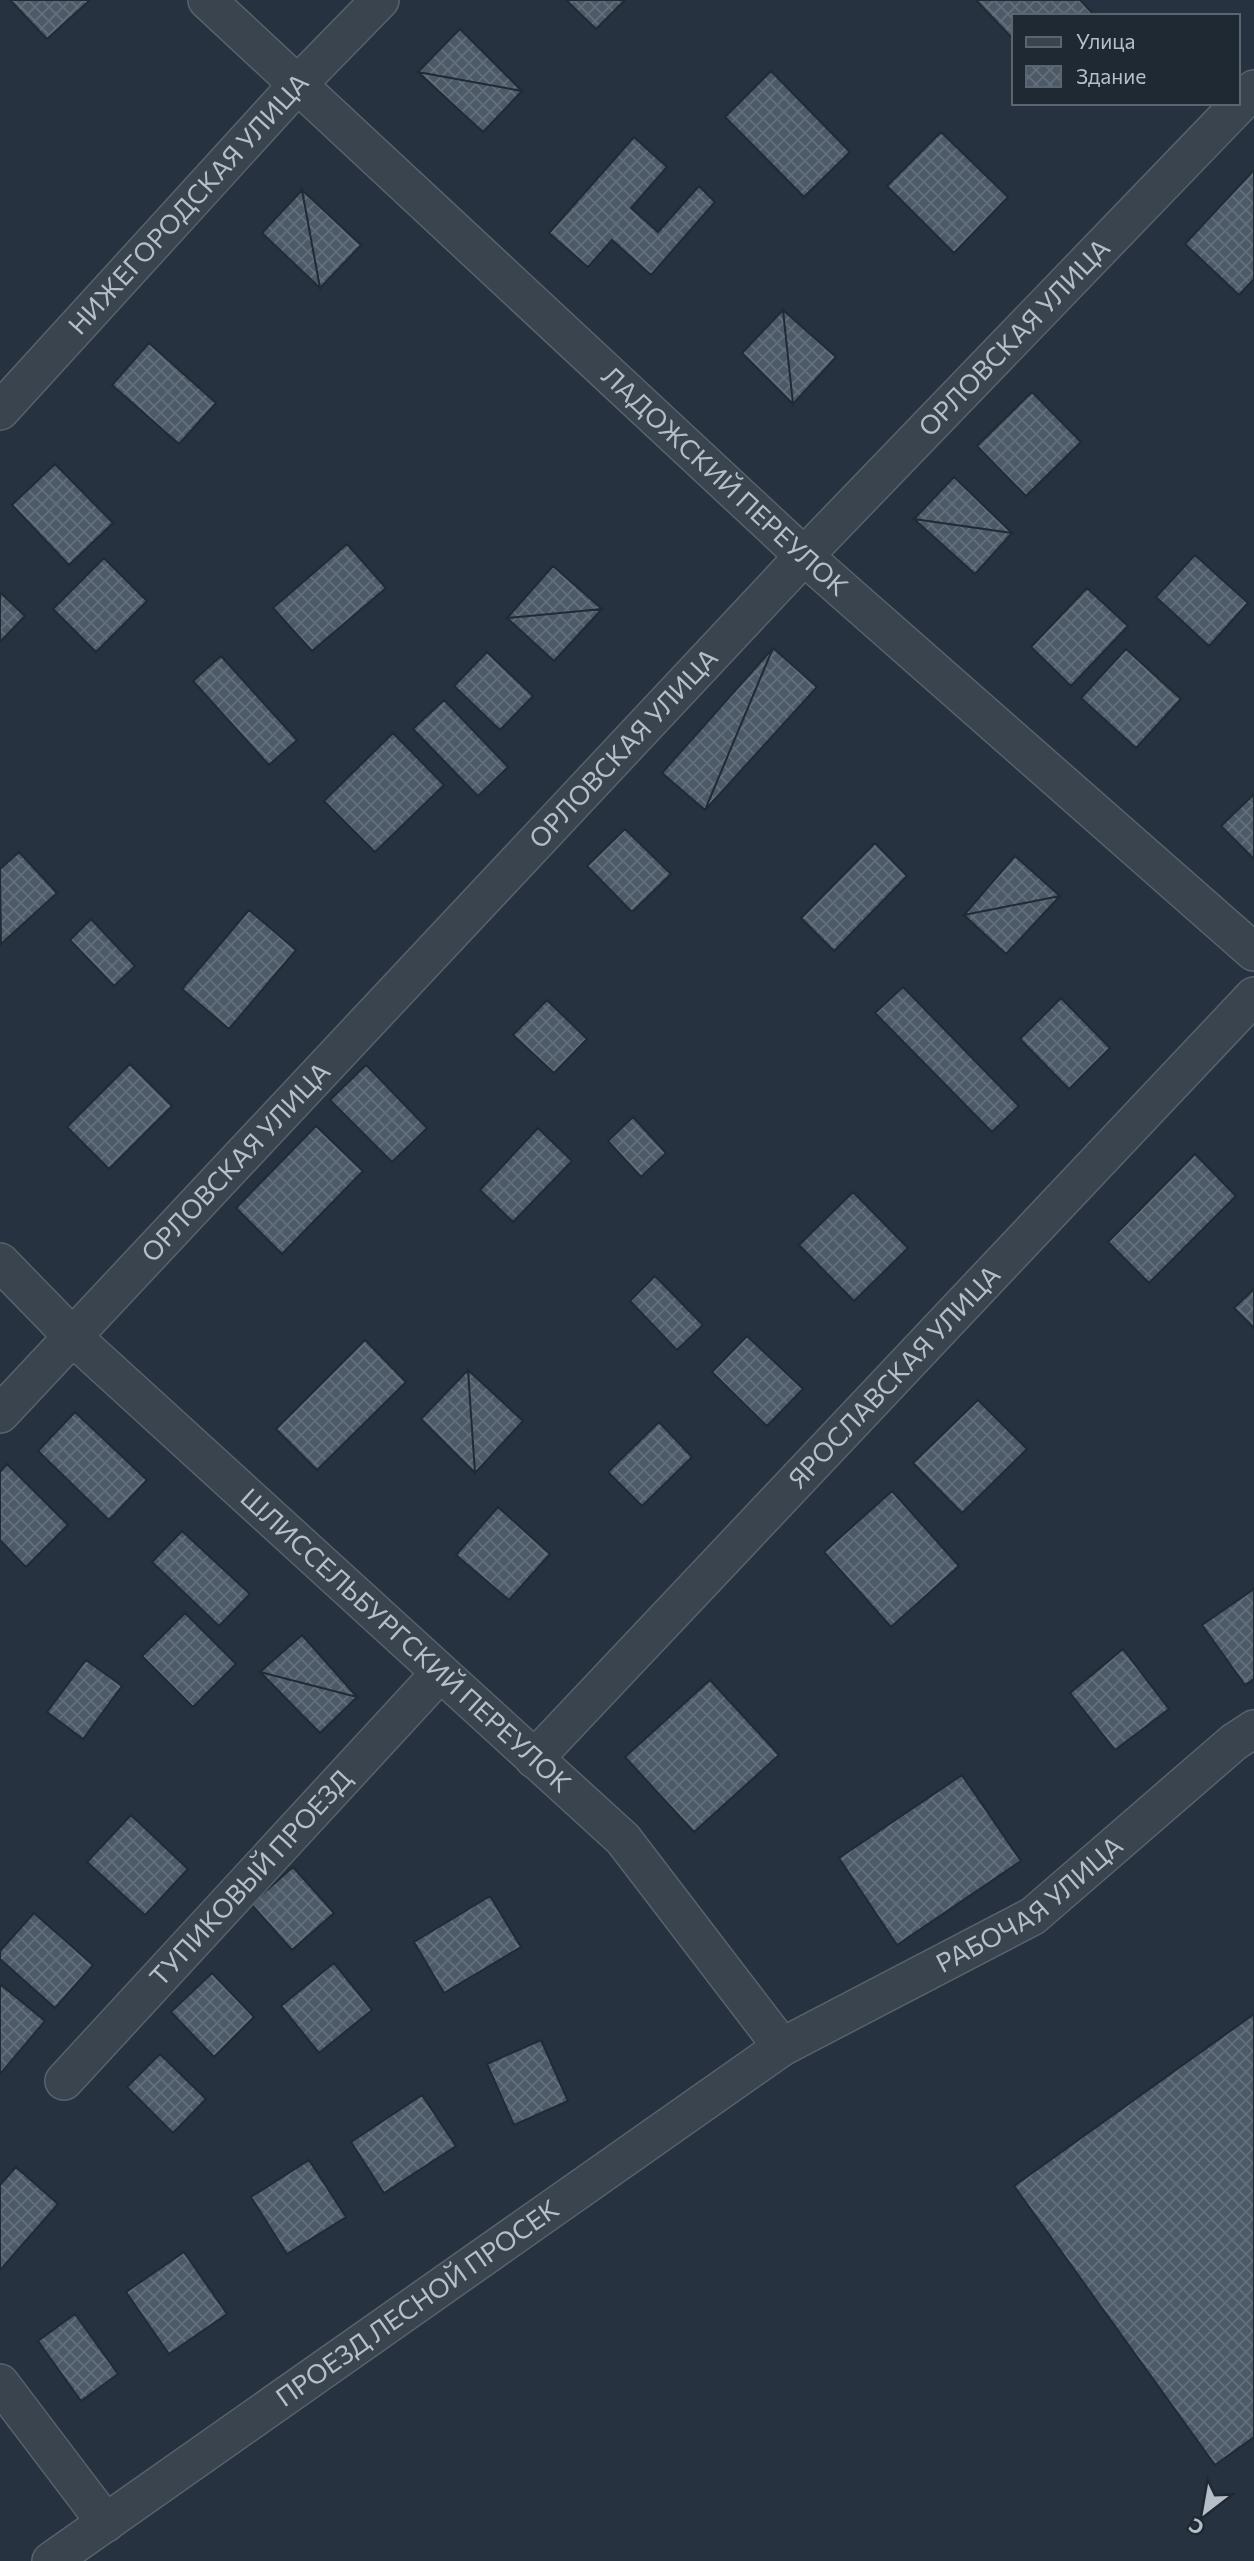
<svg xmlns="http://www.w3.org/2000/svg" width="1254" height="2561" font-family="Commissioner,sans-serif">
	<defs>
		<pattern id="building-cross-hatch" width="8" height="8" patternUnits="userSpaceOnUse" patternTransform="scale(1.75)"><rect width="8" height="8" fill="#4c5967"/><path d="M0 0l8 8M0 8l8-8" fill="none" stroke="#646f7b"/></pattern>
	</defs>
	<rect width="100%" height="100%" fill="#26323f"/>
	<path fill="url(#building-cross-hatch)" stroke="#212b36" stroke-width="2" d="M10,0H90L47,39Z
		M566,0H625L596,29Z
		M976,0H1080L1095,16H1014V40Z
		M460,29L522,91L418,72Z
		M771,71L850,152L804,197L725,117Z
		M418,72L522,91L483,132Z
		M941,132L1008,197L954,253L887,186Z
		M634,137L667,167L631,208L658,232L699,186L715,202L651,275L612,240L588,267L549,233Z
		M1254,170V279L1239,295L1185,244Z
		M302,190L361,245L320,288Z
		M302,190L320,288L262,233Z
		M783,310L793,404L742,353Z
		M783,310L836,357L793,404Z
		M149,343L216,403L179,444L112,385Z
		M1032,392L1081,442L1026,496L977,446Z
		M55,464L113,523L69,565L12,505Z
		M954,477L1012,533L914,519Z
		M914,519L1012,533L975,574Z
		M347,544L386,588L312,651L273,608Z
		M1195,555L1248,603L1209,646L1156,597Z
		M104,558L147,601L96,652L53,609Z
		M553,566L602,609L507,618Z
		M1087,588L1128,626L1071,686L1031,647Z
		M0,592L25,616L0,642Z
		M602,609L554,661L507,618Z
		M773,648L817,687L705,810Z
		M773,648L705,810L662,773Z
		M1126,649L1181,699L1136,748L1081,698Z
		M487,652L533,696L500,730L454,686Z
		M221,656L297,740L269,765L193,681Z
		M444,700L508,767L478,796L413,729Z
		M393,733L444,785L375,852L324,801Z
		M1254,794V859L1221,826Z
		M625,829L671,874L632,912L587,866Z
		M875,843L907,876L834,951L801,918Z
		M19,852L57,893L1,944L0,869Z
		M1015,856L1060,896L964,915Z
		M1060,896L1006,954L964,915Z
		M249,910L296,950L229,1029L182,989Z
		M91,919L135,966L114,986L70,940Z
		M903,987L1019,1106L992,1132L875,1013Z
		M1061,998L1110,1048L1069,1089L1020,1039Z
		M547,1000L587,1039L554,1073L513,1035Z
		M130,1064L172,1106L109,1169L67,1127Z
		M366,1065L427,1128L392,1162L330,1100Z
		M633,1117L666,1153L641,1177L608,1141Z
		M316,1126L363,1171L282,1254L236,1208Z
		M538,1128L572,1161L513,1222L480,1190Z
		M1195,1154L1236,1196L1149,1283L1108,1242Z
		M853,1192L908,1248L854,1301L799,1245Z
		M655,1276L703,1325L677,1350L630,1301Z
		M1254,1289V1328L1234,1308Z
		M747,1336L803,1389L767,1426L712,1372Z
		M365,1340L406,1382L317,1470L276,1429Z
		M468,1370L523,1421L475,1473Z
		M468,1370L475,1473L421,1419Z
		M978,1400L1027,1449L962,1513L913,1463Z
		M75,1412L147,1480L109,1520L38,1451Z
		M659,1422L692,1457L642,1506L608,1472Z
		M7,1464L68,1525L26,1567L0,1540V1472Z
		M892,1491L959,1566L891,1627L824,1552Z
		M498,1507L550,1554L509,1600L456,1555Z
		M182,1531L250,1594L219,1626L152,1562Z
		M1254,1589V1679L1245,1685L1202,1625Z
		M185,1613L236,1664L193,1707L142,1656Z
		M302,1635L357,1697L260,1672Z
		M1123,1649L1169,1709L1115,1750L1070,1693Z
		M86,1660L122,1686L83,1739L47,1712Z
		M260,1672L357,1697L320,1733Z
		M710,1680L779,1755L694,1832L625,1757Z
		M962,1775L1021,1861L897,1945L839,1858Z
		M131,1815L188,1869L145,1915L87,1862Z
		M293,1867L334,1913L292,1950L251,1904Z
		M490,1896L521,1947L444,1993L414,1942Z
		M34,1913L93,1965L55,2008L0,1959V1951Z
		M334,1963L372,2010L319,2053L281,2006Z
		M212,1973L254,2017L214,2057L171,2012Z
		M0,1984L45,2021L0,2074Z
		M1254,2014V2437L1215,2465L1014,2186Z
		M541,2040L568,2101L514,2125L487,2064Z
		M160,2054L206,2099L173,2133L127,2087Z
		M422,2095L456,2146L384,2193L351,2142Z
		M309,2160L346,2217L287,2254L251,2197Z
		M16,2167L58,2204L0,2270V2185Z
		M184,2252L227,2314L169,2354L126,2292Z
		M75,2314L118,2374L81,2401L38,2341Z"/>
	<g fill="none" stroke-linecap="round" stroke-linejoin="round">
		<g stroke="#58626c" stroke-width="40">
			<g id="minor">
				<path id="s1" d="M207,0L804,556L1254,952"/>
				<path id="s2" d="M0,411L299,83L380,0"/>
				<path id="s3" d="M0,1262L74,1338L623,1839L782,2047"/>
				<path id="s4" d="M0,1414L804,556L1254,89"/>
				<path id="s5" d="M534,1759L1254,996"/>
				<path id="s6" d="M64,2081L440,1673"/>
				<path d="M0,2383L106,2523"/>
				<path id="s7" d="M51,2561L782,2047L1033,1916L1234,1742L1254,1729"/>
			</g>
		</g>
		<use href="#minor" stroke="#3a444f" stroke-width="37"/>
	</g>
	<g text-anchor="middle" stroke-width="5" stroke-linejoin="round" paint-order="stroke">
		<g font-size="26" fill="#b6bfc9" stroke="#1f2934">
			<text dy="9" stroke="none"><textPath href="#s2" startOffset="280">НИЖЕГОРОДСКАЯ УЛИЦА</textPath></text>
			<text dy="9" stroke="none"><textPath href="#s4" startOffset="1479">ОРЛОВСКАЯ УЛИЦА</textPath></text>
			<text dy="9" stroke="none"><textPath href="#s1" startOffset="707">ЛАДОЖСКИЙ ПЕРЕУЛОК</textPath></text>
			<text dy="9" stroke="none"><textPath href="#s4" startOffset="912">ОРЛОВСКАЯ УЛИЦА</textPath></text>
			<text dy="9" stroke="none"><textPath href="#s4" startOffset="345">ОРЛОВСКАЯ УЛИЦА</textPath></text>
			<text dy="9" stroke="none"><textPath href="#s5" startOffset="525">ЯРОСЛАВСКАЯ УЛИЦА</textPath></text>
			<text dy="9" stroke="none"><textPath href="#s3" startOffset="555">ШЛИССЕЛЬБУРГСКИЙ ПЕРЕУЛОК</textPath></text>
			<text dy="9" stroke="none"><textPath href="#s6" startOffset="276">ТУПИКОВЫЙ ПРОЕЗД</textPath></text>
			<text dy="9" stroke="none"><textPath href="#s7" startOffset="1180">РАБОЧАЯ УЛИЦА</textPath></text>
			<text dy="9" stroke="none"><textPath href="#s7" startOffset="448">ПРОЕЗД ЛЕСНОЙ ПРОСЕК</textPath></text>
		</g>
	</g>
	<rect x="1012" y="14" width="228" height="91" fill="#1f2934" stroke="#5b6570" stroke-width="2"/>
	<rect x="1026" y="37" width="35" height="10" fill="#3a444f" stroke="#5b6570" stroke-width="2"/>
	<text x="1076" y="49" font-size="21" fill="#b6bfc9">Улица</text>
	<rect x="1026" y="66" width="35" height="21" fill="url(#building-cross-hatch)" stroke="#5b6570" stroke-width="2"/>
	<text x="1076" y="84" font-size="21" fill="#b6bfc9">Здание</text>
	<g transform="translate(1205 2512) rotate(211)" stroke="#1f2934" stroke-width="5" paint-order="stroke">
	<path d="M0-5L12 26L0 18L-12 26Z" fill="#b6bfc9"/>
	<text y="-10" font-size="19" font-weight="bold" text-anchor="middle" fill="#b6bfc9">С</text>
	</g>
</svg>
